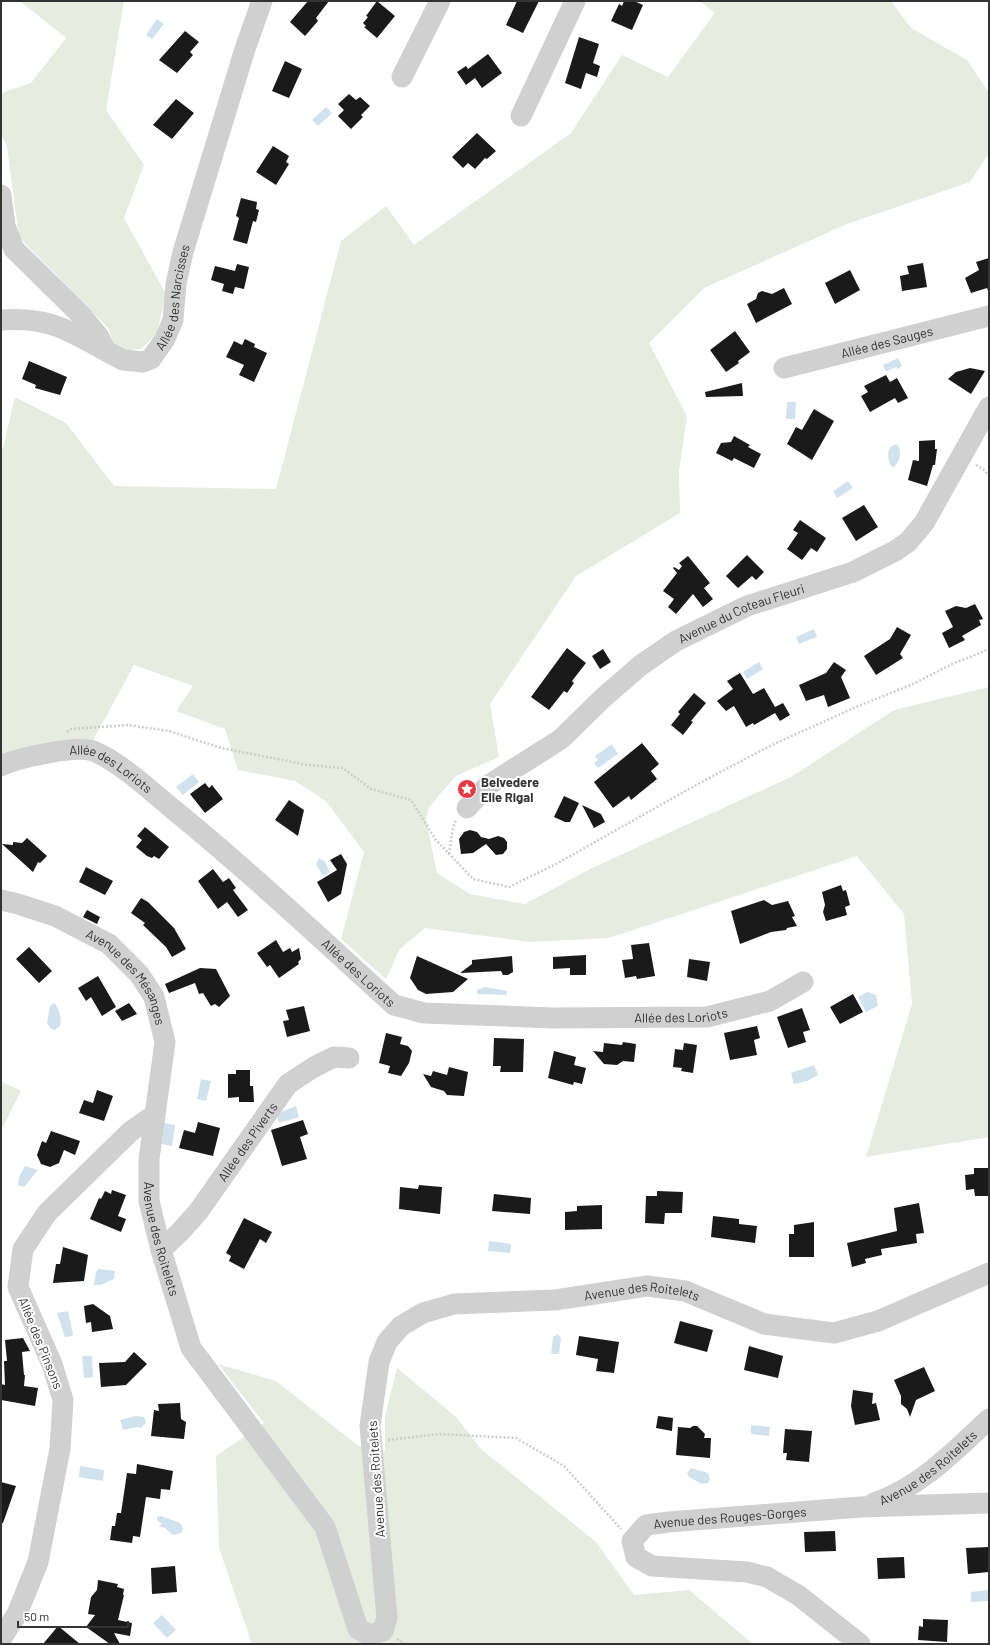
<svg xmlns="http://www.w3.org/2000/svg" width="990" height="1645" font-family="Barlow,sans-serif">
	<rect width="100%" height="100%" fill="#fff"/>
	<path fill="#e6ecdf" d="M20,1H124L106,110L144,165L124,218L166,294L157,333L141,349L117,351L108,328L19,237L7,147L1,134V96L4,92L31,83L66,38Z
		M700,1H891L911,28L967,60L989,93V153L970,182L847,224L704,288L649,343L687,416L679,471L680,513L576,576L490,704L499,757L456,776L429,807L426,819L437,873L470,894L525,904L590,869L791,777L894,710L989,687V1137L866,1157L912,1004L904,914L857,856L609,938L530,942L425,928L400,949L386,979L341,939L364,852L326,801L295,781L238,770L225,729L176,711L193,686L134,665L91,744L1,767V448H3L15,397L66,423L114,486L276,489L341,241L386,206L414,245L571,133L622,55L668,77L715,13Z
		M1,1081L21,1091L1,1131Z
		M218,1364L276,1381L357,1445L385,1451V1416L397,1368L456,1417L481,1449L596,1542L634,1595L689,1590L753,1644H252L219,1548L216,1456L264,1423Z"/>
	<path fill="#cfe2ee" d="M157,19L164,24L152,39L146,35Z
		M326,107L332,113L318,126L312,120Z
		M898,358L902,366L898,369L896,367L886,372L883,365Z
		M787,402H796L795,419H786Z
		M897,444C902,451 901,460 894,467L891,466C888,459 886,452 892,446Z
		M848,481L853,488L837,498L833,491Z
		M814,629L817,637L799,644L796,637Z
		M759,662L763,669L747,679L743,672Z
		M612,744L618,754L598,768L594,763L598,760L595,756Z
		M193,774L199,782L183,795L176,787Z
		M319,858L325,862L330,872L323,876L316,864Z
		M485,987L507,991V995L477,994V990Z
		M867,992L876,995L878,1006L866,1012L858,997Z
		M54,1003C60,1009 62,1018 60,1026L55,1030L51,1029L47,1023L50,1006Z
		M814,1065L818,1075L807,1081L794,1084L791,1073Z
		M201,1079L211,1081L206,1101L197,1099Z
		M296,1106L299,1117L279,1123L276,1114Z
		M164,1123L175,1125L172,1146L162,1144Z
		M25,1166L38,1170L24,1187L18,1185L19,1177Z
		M489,1241L511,1244L510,1253L488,1251Z
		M99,1269L115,1271L114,1279L101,1285H94L96,1272Z
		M68,1311L73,1334L72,1336L65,1337L57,1313Z
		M558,1334L561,1338L559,1354H551L553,1337Z
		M82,1356H92L93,1377L84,1378Z
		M136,1416L144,1417L146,1422L145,1424L143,1425L142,1428L137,1427L123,1430L120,1420Z
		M751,1425L770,1427L769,1436L751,1434Z
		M80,1466L104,1470L103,1481L79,1477Z
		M691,1468L708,1473L710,1479L708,1483L702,1484L689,1477L687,1473Z
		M161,1516L180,1523L183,1528L181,1533L173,1535L165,1528L159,1526L162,1524L157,1520V1517Z
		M989,1590V1601L971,1602V1592Z
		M162,1615L176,1630L167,1638L153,1623Z"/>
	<path fill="#1a1a1a" d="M308,1H329L316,18L318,21L305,36L290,22Z
		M377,1L395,16L377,38L364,27L366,26L363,23L368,17L366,16Z
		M517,1H539L523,33L506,25Z
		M624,1H634L643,5L632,30L611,21L619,4L622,6Z
		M185,31L199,42L190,52L193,55L177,73L159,60Z
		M579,37L599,44L593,63L600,66L597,77L586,73L581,89L565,83Z
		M488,54L502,73L482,88L475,78L466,85L457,72L466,66L468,69Z
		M285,61L302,69L289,98L272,91Z
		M349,94L356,100L360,97L370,106L361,115L363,117L351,129L338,116L344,110L338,104Z
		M176,99L194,113L172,139L153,125Z
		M477,133L496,151L487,159L485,158L475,169L468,163L463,168L452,157Z
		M273,146L289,156L286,162L289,164L276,185L256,172Z
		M241,198L257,202L256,209L259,210L256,222L253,221L247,244L233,240L239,218L236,216Z
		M989,258V293L987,288L971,293L965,278L979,270L976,262Z
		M923,263L927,287L902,291L900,276L909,274L907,266Z
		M237,264L249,267L244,289L235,287L233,294L222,291L224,284L211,280L215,266L235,271Z
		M850,270L860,290L835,304L825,283Z
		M784,288L792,304L756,323L747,304L756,299L758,293L762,291L772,294Z
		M735,331L750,352L738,361L739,363L726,372L710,350Z
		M245,339L255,344L254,347L267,353L254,382L239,375L244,365L226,357L234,341L242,345Z
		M29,361L67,377L60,395L35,388L36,385L22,379Z
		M970,368L985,371L971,394L948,379L956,372Z
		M886,375L890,382L897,378L908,398L898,403L895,398L870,412L861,396L868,392L864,386Z
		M742,383L743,396L706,397L705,392Z
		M814,409L834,421L812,460L787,444L796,427L802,430Z
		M734,436L750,445L748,447L761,454L754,468L734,458L732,461L716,453L721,443L731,442Z
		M935,440V449H937L935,465H933L927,486L908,480L913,460L919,461V441Z
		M864,505L878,527L856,541L842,518Z
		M800,520L826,538L817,552L811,548L802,560L787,549L798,533L793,530Z
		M747,555L764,572L756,580L752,576L738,588L726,576Z
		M688,556L710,583L704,588L713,599L703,607L693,594L676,614L668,607L674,599L663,591L677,573L673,568L674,567L679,570L682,566L679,563Z
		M975,604L983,619L979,620L981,625L962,636L965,640L949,648L942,633L953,627L945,611L956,606L966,608Z
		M897,627L911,635L900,654L903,658L876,675L864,656L890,639Z
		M567,648L586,663L572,681L574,683L567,693L564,691L549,710L531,697Z
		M603,649L611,662L600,669L592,656Z
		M834,662L846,670L841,677L850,698L828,707L824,695L806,701L799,685L826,673Z
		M740,673L753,694L764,688L775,707L783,703L790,715L780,721L775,713L754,725L753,723L746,727L734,706L726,711L717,701L733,689L727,681Z
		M694,693L706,703L691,721L693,722L683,735L671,725L680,714L678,712Z
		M642,743L659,764L651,771L657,779L631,800L629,796L613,808L594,782Z
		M205,783L209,788L212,785L223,799L205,813L190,794Z
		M564,796L579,803L570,822H565L554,817Z
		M289,800L304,810L298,836L275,820Z
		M582,805L601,814L605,822L594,828Z
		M145,827L169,847L159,859L154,856L152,858L147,856L136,847L142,840L137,836Z
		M470,830L477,832L481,837L489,839L498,836L504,838L507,842V849L503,854L496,855L486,844L473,853L461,854L459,839L464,832Z
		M27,838L47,856L40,863L38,862L33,872L2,844L13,845V842L22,843Z
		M341,854L347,864L341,894L328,902L317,882L337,870L330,860Z
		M86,867L113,881L105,895L79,882Z
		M213,869L223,882L229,878L236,888L233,890L248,910L238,917L227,902L218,909L198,881Z
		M841,885L843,891L846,890L850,905L845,907L847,915L826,921L823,912L825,905L822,892Z
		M141,898L148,902L174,928L186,949L172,957L166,947L143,925L145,923L131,913Z
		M764,900L772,905L788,901L795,916L792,917L797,926L787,928L786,930L771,932L740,944L731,911Z
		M87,910L100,917L97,924L83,917Z
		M276,940L283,952L290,948L292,952L299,948L301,959L298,962L299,964L279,978L270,965L267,967L257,953Z
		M649,943L655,976L637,979L636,976L625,978L622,960L633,959L631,945Z
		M29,947L52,971L39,983L16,959Z
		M586,955V975H570V968L553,969V957Z
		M417,956L437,965L468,979L453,992L426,994L418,990L410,978Z
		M512,956L513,972L508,975H503L501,971L460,973L472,964V960Z
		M689,959L710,962L707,981L687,977Z
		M200,968L216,969L230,996L219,1007L215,1004L211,1006L203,993L199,994L195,983L169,993L165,984Z
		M98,976L116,1007L102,1016L91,997L86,1001L78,988Z
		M853,994L863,1012L840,1024L830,1007Z
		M129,1003L137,1014L122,1021L115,1011Z
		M304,1006L310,1031L287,1037L283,1021L289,1020L286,1010Z
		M802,1008L810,1030L803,1032L806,1042L788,1048L777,1017Z
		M757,1026L760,1038L754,1040L757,1055L730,1060L724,1033Z
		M386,1033L402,1037L400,1044L408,1046L412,1051L409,1063L401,1076L388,1073L390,1066L379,1063Z
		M494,1038L524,1039L523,1072H500L501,1066H493Z
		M623,1042L636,1044L634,1062L623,1061L617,1065L604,1064L593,1051L603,1052L604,1043L622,1045Z
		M684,1043L697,1045L693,1073L681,1071L682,1068L673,1067L675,1049L683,1050Z
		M554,1051L576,1057L574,1065L586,1068L582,1084L574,1082L573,1085L548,1078Z
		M449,1067L468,1072L464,1096L447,1095L444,1091L431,1087L423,1074L431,1076L433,1071L447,1075Z
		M236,1070H250V1086H253L254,1102H239V1097L228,1098V1074H236Z
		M97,1090L113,1096L104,1121L79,1113L84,1100L93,1103Z
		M303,1120L308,1134L300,1137L307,1159L282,1166L271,1130Z
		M198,1122L220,1128L213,1156L179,1148L184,1130L195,1133Z
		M51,1131L80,1141L75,1155L64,1150L59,1163L50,1167L41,1164L37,1155L42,1141L46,1143Z
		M974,1168H989V1196H975L974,1189L966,1190L965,1175L974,1174Z
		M419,1185L442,1187L440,1214L399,1209L400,1187L418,1189Z
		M112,1190L126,1195L118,1216L126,1219L121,1232L90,1219L99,1198L101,1199L105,1191L111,1194Z
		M657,1191L683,1192L682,1213H665L664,1224L645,1223L646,1196H657Z
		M494,1194L531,1198L530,1214L492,1211Z
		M919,1203L924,1233L916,1234L917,1243L881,1249L882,1255L865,1259L866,1263L852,1267L847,1243L897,1231L894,1208Z
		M602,1205V1229L565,1230V1212L577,1211V1206Z
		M713,1216L739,1219V1224L757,1226L755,1243L711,1237Z
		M244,1218L272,1232L266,1243L260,1239L244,1269L229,1261L231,1256L226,1253Z
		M814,1222V1257H789V1234H794V1225Z
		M63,1247L88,1255L84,1281L53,1283L56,1264H60Z
		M93,1304L110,1316L113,1329L92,1332L91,1322L86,1323L84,1306Z
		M680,1321L713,1330L707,1352L674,1343Z
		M579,1336L619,1342L614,1373L596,1371L598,1359L576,1355Z
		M23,1338L30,1351L22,1352L24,1375H25L24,1386L38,1388L35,1406L1,1400V1384L5,1385L4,1361H7L5,1340Z
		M749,1346L783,1356L778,1378L744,1370Z
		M134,1352L147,1364L126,1385L101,1387L99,1363L125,1362Z
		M924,1367L935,1391L916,1400L910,1417L907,1409L901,1404V1396L894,1380Z
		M853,1390L873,1393L872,1404L876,1403L880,1420L855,1425L851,1406Z
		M180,1403L181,1419L186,1422L184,1439L151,1436L154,1410L159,1411L158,1404Z
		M658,1416L673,1418L672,1431L656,1428Z
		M693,1426H697L705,1434L704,1438H711L710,1458L676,1455L678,1427L690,1428Z
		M785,1429L812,1431L809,1462L786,1460L787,1453H783Z
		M137,1464L173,1471L170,1490L161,1489L160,1499L146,1497L140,1537L133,1536L132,1543L110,1540L112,1526H115L117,1513H121L127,1473L136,1474Z
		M1,1482L16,1486L3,1523H1Z
		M835,1531L836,1551L805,1552L804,1532Z
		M989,1547V1572L968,1574L966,1548Z
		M904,1557L905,1578L878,1579L877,1558Z
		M175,1566L177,1592L152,1594L151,1568Z
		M98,1580L118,1584L117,1587L124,1589L123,1595H124L118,1620L132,1623L130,1636L114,1633L120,1644H110L86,1627L95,1615L88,1614L91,1597L97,1590Z
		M923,1619L948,1620L947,1642L918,1640L919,1626L923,1627Z
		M58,1626L63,1630L80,1644H43Z"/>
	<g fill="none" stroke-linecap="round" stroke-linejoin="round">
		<path stroke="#cdcdcd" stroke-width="2.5" stroke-dasharray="2 2" stroke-linecap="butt" d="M976,465L983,469L989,476
			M67,732L71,729L128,725L169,731L221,748L308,765L343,768L371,789L411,800L436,840L473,879L509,887L556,864L705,780L772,745L856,707L911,685L952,664L989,649
			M449,854L453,828L456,820
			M388,1440L439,1434L516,1438L564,1466L621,1529
			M397,1639L406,1644"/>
		<g stroke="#d0d0d0" stroke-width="21">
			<path d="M402,77L440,1"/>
			<path d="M521,116L575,1"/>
			<path id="s1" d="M1,195L5,226L14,249L82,316L99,337L106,351L123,360L143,362L151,359L165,339L173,320L176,284L183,252L245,49L262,1"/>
			<path d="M1,320C47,317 65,328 104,350"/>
			<path id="s2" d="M784,368L989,316"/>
			<path id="s3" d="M1,766C18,758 75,745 93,751C119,761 152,792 174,810C250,872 321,939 394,1005L424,1013L553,1018L707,1017L770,1001L803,982"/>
			<path id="s4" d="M467,808L487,786L561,739L604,697L641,665L676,641L747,606L853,572L895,551L908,542L924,523L989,407"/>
			<path id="s5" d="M1,900L18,904L55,916L109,944L139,974L154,997L165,1042L149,1159V1201L161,1250L191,1348L325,1527L358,1629L370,1635L383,1631L387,1618L370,1426L379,1362L387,1342L401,1326L423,1313L454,1304L555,1300L647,1286L685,1291L764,1324L834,1333L878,1321L989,1273"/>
			<path id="s6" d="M161,1250L180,1232L198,1212L288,1084L314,1067L334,1057L349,1058"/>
			<path id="s7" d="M874,1503C919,1488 955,1451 989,1419"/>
			<path d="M1,1639L17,1614L38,1562L60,1449L63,1400L52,1364L18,1287L23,1249L47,1213L131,1131L154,1115"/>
			<path id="s8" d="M860,1644L798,1595L767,1577L747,1572L652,1566L636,1557L632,1541L646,1525L669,1522L861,1507L989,1503"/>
		</g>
	</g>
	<defs>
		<g id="sight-disc" transform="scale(1)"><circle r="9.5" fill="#e63946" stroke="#fff"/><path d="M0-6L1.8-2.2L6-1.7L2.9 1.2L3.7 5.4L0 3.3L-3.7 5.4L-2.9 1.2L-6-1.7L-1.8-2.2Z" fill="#fff"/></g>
	</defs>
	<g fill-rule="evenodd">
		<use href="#sight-disc" x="467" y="789"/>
	</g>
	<g text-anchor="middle" stroke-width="4" stroke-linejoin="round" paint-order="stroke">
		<g font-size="13" fill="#333" stroke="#fff">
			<text dy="5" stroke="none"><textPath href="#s1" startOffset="309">Allée des Narcisses</textPath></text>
			<text dy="5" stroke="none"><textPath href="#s2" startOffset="106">Allée des Sauges</textPath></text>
			<text dy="5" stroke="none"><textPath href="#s4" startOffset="340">Avenue du Coteau Fleuri</textPath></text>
			<text dy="5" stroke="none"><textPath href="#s3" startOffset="117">Allée des Loriots</textPath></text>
			<text dy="5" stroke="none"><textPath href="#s3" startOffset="441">Allée des Loriots</textPath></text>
			<text dy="5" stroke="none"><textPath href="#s5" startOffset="154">Avenue des Mésanges</textPath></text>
			<text dy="5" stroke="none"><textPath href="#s3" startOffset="777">Allée des Loriots</textPath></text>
			<text dy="5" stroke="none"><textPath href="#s6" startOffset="139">Allée des Piverts</textPath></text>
			<text dy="5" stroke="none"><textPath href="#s5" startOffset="433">Avenue des Roitelets</textPath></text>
			<text dy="5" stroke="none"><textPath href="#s5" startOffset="1465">Avenue des Roitelets</textPath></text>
			<text transform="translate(41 1343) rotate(68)" y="5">Allée des Pinsons</text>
			<text dy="5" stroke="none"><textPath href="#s7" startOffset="65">Avenue des Roitelets</textPath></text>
			<text transform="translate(376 1479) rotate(-94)" y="5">Avenue des Roitelets</text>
			<text dy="5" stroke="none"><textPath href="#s8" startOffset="371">Avenue des Rouges-Gorges</textPath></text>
		</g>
		<g font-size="13" font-weight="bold" fill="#333" stroke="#fff" text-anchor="start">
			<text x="481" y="787">Belvedere<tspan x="481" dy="15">Elie Rigal</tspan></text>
		</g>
	</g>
	<rect width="990" height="1645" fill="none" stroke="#333333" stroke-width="4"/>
	<path d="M18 1621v6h110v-6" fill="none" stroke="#333333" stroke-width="2"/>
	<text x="24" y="1621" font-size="12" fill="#333333" stroke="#ffffff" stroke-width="3" paint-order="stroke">50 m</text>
</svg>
